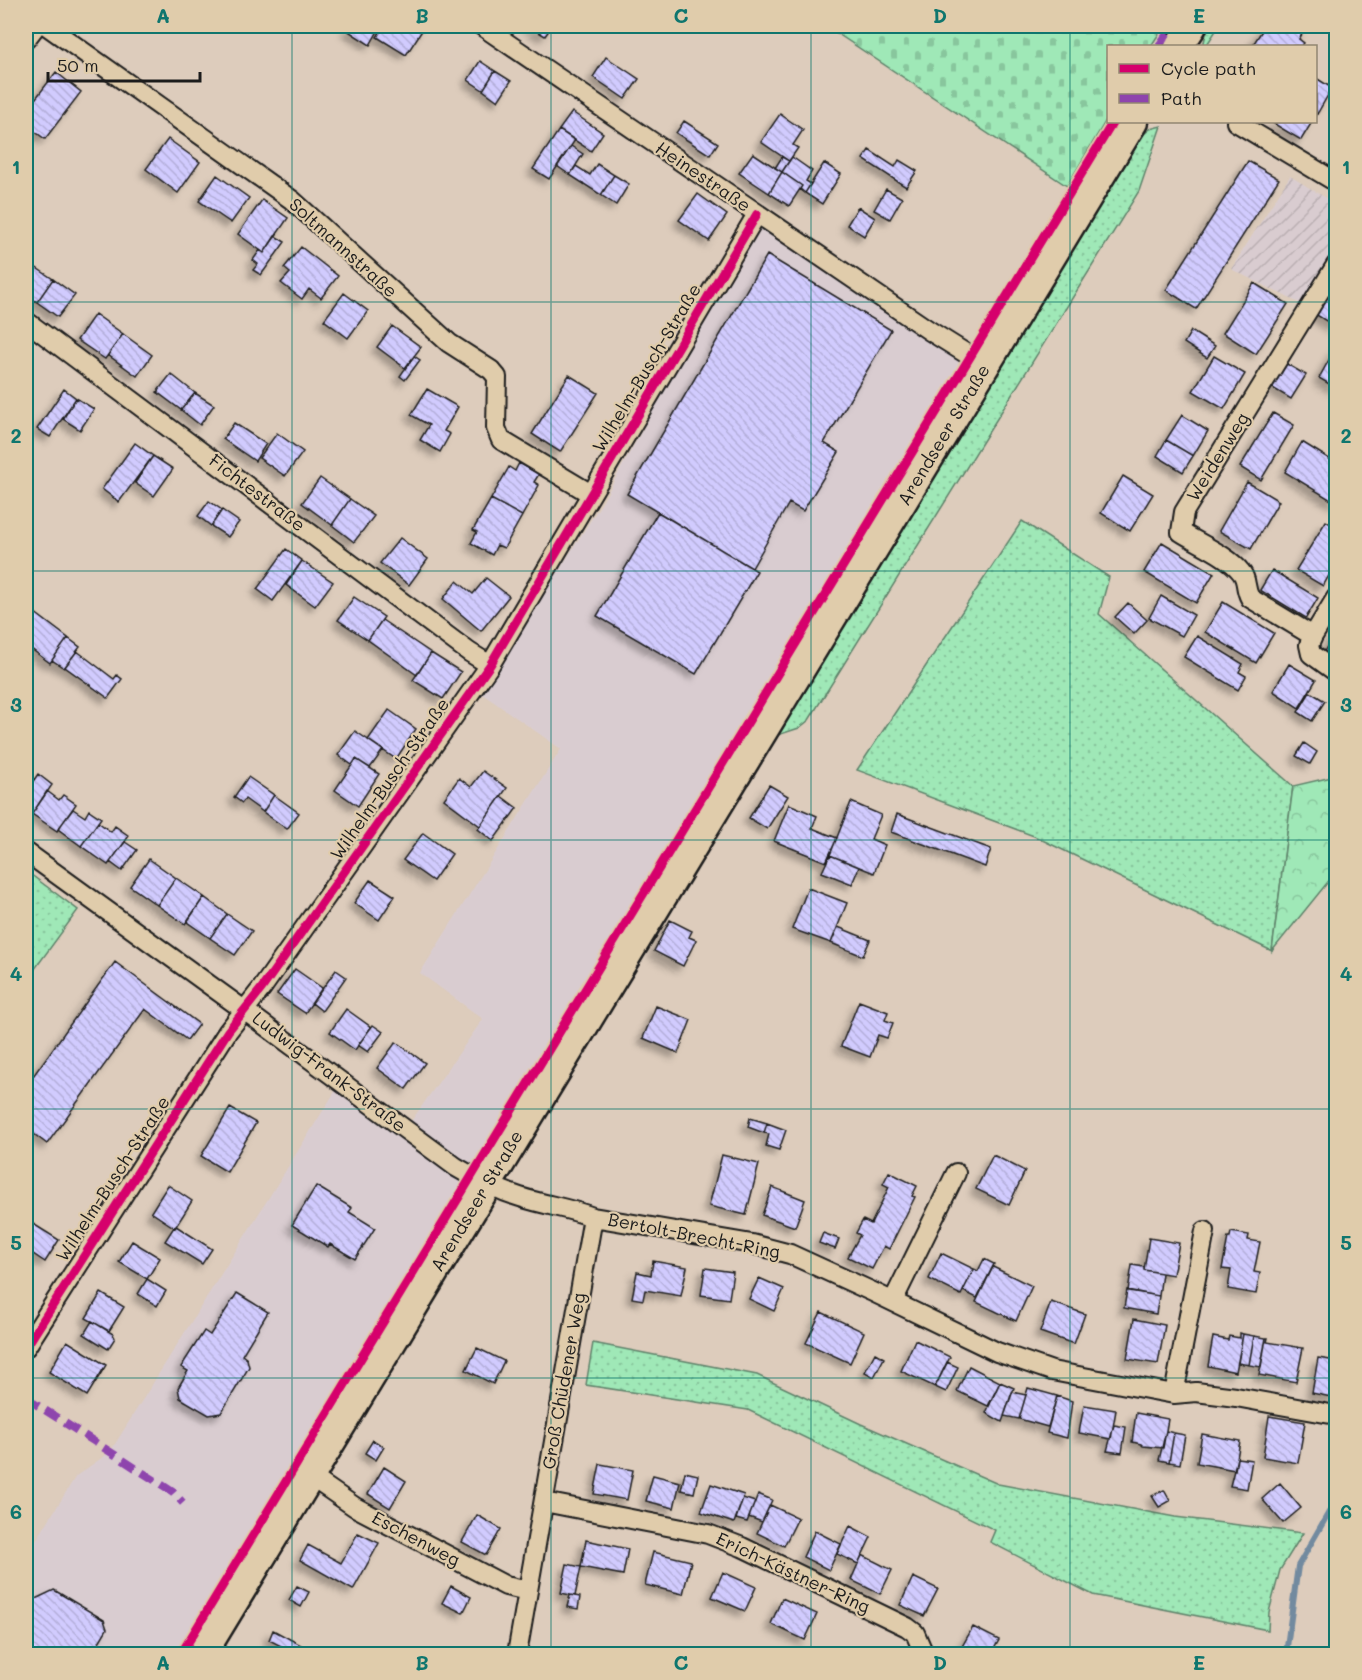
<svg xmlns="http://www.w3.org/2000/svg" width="1362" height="1680" font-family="Mali,sans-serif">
	<defs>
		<pattern id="industrial-furrows" width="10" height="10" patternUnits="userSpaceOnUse" patternTransform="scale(1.5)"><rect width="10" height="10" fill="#d9ccd0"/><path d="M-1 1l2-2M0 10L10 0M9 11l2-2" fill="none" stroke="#baafb2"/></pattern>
		<pattern id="green-dots" width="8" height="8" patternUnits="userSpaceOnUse" patternTransform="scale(1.5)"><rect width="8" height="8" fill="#9fe8b7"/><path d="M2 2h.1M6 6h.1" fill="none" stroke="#88c69d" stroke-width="1.8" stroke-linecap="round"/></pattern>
		<pattern id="forest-crowns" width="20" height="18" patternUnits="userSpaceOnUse" patternTransform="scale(1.5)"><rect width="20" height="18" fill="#9fe8b7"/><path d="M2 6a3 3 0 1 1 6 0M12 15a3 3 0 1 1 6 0" fill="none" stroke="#88c69d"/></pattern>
		<pattern id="cemetery-stones" width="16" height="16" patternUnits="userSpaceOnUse" patternTransform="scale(1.5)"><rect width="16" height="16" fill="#9fe8b7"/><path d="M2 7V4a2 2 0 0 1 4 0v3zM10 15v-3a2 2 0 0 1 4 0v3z" fill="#88c69d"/></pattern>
		<pattern id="building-back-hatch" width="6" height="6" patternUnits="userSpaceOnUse" patternTransform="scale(1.5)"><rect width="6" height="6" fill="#d1cbfe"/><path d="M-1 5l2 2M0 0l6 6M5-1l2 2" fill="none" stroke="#b3aed9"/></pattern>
		<filter id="shadow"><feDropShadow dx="-5.5" dy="5.5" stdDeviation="3" flood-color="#0004"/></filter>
	</defs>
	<rect width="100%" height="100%" fill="#ddccbc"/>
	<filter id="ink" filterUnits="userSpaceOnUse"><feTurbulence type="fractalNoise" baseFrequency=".0167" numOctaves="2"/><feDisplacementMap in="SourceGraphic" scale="12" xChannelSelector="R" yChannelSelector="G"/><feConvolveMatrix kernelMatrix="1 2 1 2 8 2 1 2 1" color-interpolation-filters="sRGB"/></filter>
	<g filter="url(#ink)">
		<path fill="#d9ccd0" d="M759,218L963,356L176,1654H26V1557L76,1476L110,1452L336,1090L400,1137L483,1019L420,973L561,749L481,693L603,501Z"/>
		<path fill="url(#industrial-furrows)" d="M1290,176L1336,204V248L1301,304L1231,269Z"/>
		<path fill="url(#green-dots)" stroke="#5e826a" stroke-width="1.5" d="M1208,26H1219L1206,46H1203Z
			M1161,126L1139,191L809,720L799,728L775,736L1131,145L1150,129Z
			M1022,521L1109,577L1099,614L1293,786L1272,951L1034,836L857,770Z
			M26,871L78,910L26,981Z
			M593,1343L757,1375L861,1424L998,1484L1175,1517L1303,1533L1280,1570L1269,1612L1268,1630L1093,1595L990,1542L995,1530L748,1410L586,1385Z"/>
		<path fill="url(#forest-crowns)" stroke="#5e826a" stroke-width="1.5" d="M1336,776V872L1272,951L1293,786Z"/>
		<path fill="url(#cemetery-stones)" stroke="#5e826a" stroke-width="1.5" d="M826,26H1164L1151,46H1108V117L1067,186Z"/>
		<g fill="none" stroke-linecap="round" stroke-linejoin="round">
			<path stroke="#728a9f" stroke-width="6" d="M1286,1654L1298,1566L1336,1500"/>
		</g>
		<path fill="url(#building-back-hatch)" stroke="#1c1c1c" stroke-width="1.5" filter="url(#shadow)" d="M350,26H370L378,31L370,45L347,30Z
			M384,26H425L406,55L377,37Z
			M529,26H552L545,36Z
			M1265,26H1307L1299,39L1304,43L1302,46H1252Z
			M606,57L639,79L625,99L593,77Z
			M480,61L495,71L483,90L468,80Z
			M495,71L511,81L498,101L483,90Z
			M56,72L81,92L45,139L26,125V111Z
			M1316,78L1332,88L1316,116Z
			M572,112L603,133L591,151L559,130Z
			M780,114L803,130L793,145L798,148L789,161L761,142Z
			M684,121L718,143L710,155L676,133Z
			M1271,122H1312L1301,140Z
			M559,130L575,140L549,179L533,169Z
			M168,139L200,162L178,193L146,169Z
			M571,146L583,154L570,175L557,166Z
			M869,150L895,167L899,160L917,171L906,187L863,159Z
			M753,153L782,172L769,193L739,173Z
			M782,157L789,161L782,172L775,168Z
			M792,157L812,171L806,181L811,184L805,193L800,189L802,186L782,172Z
			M1248,161L1279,179L1196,309L1166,290Z
			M824,163L841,174L822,204L805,193Z
			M597,164L614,175L601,195L570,175L576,166L590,175Z
			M782,172L802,186L789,206L769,193Z
			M217,175L249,198L231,223L199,201Z
			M614,175L629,184L616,205L601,195Z
			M886,189L902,198L890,219L874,210Z
			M698,194L727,215L709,241L679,220Z
			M262,200L288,218L264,253L238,234Z
			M858,207L875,218L864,236L847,225Z
			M275,236L285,242L261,275L253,270L258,264L253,260L260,250L264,253Z
			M301,247L338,276L321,298L309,289L302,299L281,283L290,273L284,268Z
			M767,255L891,330L824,443L839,452L803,511L789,503L752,568L627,494Z
			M29,263L53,279L37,302L26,295V268Z
			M53,279L75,295L58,317L37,302Z
			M1254,283L1288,304L1256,354L1223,333Z
			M1329,289L1336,293V327L1315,314Z
			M344,293L368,311L348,338L324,320Z
			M95,314L123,334L105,359L77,340Z
			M392,326L421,347L405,368L377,347Z
			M1191,331L1215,346L1207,358L1184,343Z
			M123,334L152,355L137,376L108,355Z
			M1336,347V388L1319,378Z
			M414,356L420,360L405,380L400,376Z
			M1214,356L1245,374L1224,409L1193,391Z
			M1285,363L1306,375L1291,399L1271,387Z
			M171,374L195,393L181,410L157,392Z
			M569,375L598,393L560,452L532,434Z
			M64,389L76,398L50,437L37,429Z
			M427,389L458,407L444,431L450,434L440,452L420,440L429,425L411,415Z
			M195,393L214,405L200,425L181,410Z
			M76,398L94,409L80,430L63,419Z
			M1273,413L1294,425L1261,480L1240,467Z
			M1182,415L1208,431L1193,456L1166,440Z
			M234,423L266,444L255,461L223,439Z
			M277,433L303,452L285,476L259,458Z
			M1166,440L1193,456L1183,472L1157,456Z
			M1302,442L1336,463V503L1285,472Z
			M135,443L153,456L119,502L102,489Z
			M153,456L173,469L154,496L135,483Z
			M519,463L539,474L534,482L539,485L522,516L491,499L509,467L515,471Z
			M1123,476L1153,494L1130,531L1101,513Z
			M320,478L350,499L332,525L302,503Z
			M1247,482L1279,501L1251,549L1219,531Z
			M350,499L374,516L354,542L332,525Z
			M491,499L522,516L504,548L497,545L492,555L471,543L477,532L473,530Z
			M209,501L222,510L211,526L198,516Z
			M222,510L239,522L228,537L211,526Z
			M658,512L757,571L696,674L597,616Z
			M1326,521L1336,528V563L1323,586L1296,570Z
			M400,538L428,559L409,585L380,563Z
			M1162,542L1214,573L1196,603L1144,572Z
			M286,549L302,561L273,601L257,589Z
			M302,561L333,582L315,606L286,585Z
			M1272,570L1318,598L1306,618L1260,590Z
			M486,578L509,596L481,631L443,599L457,581L473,594Z
			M1161,596L1194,615L1182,636L1149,618Z
			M354,597L384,617L368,640L338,620Z
			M1223,602L1274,633L1256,663L1205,632Z
			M1128,603L1147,620L1134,634L1115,617Z
			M26,606L68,638L50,663L26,645Z
			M382,620L431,653L417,675L368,640Z
			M1336,629V662L1323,654Z
			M1197,636L1243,664L1239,672L1246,676L1238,690L1184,657Z
			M68,638L80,647L64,668L52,660Z
			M77,651L114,679L117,675L122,679L108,698L65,667Z
			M431,653L461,672L443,699L413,680Z
			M1289,664L1316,680L1299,708L1273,691Z
			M1310,692L1325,701L1312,721L1298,712Z
			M389,710L416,729L396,759L368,740Z
			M355,731L383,750L370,768L356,759L352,765L338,755Z
			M1304,743L1317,752L1310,764L1296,756Z
			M356,759L379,774L358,806L335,790Z
			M483,771L507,788L480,826L444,799L459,778L471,787Z
			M26,773L34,780L38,774L52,785L32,814L26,809Z
			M248,777L274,795L263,812L245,799L242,803L234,797Z
			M769,785L788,796L767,829L749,818Z
			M47,791L59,800L63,795L76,804L57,831L32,814Z
			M274,795L299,813L287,829L263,812Z
			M501,796L517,808L493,841L478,829Z
			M851,802L881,815L871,839L885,845L874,873L830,855Z
			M789,804L817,816L812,828L837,838L826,862L774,841Z
			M73,809L85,817L89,810L101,818L81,846L58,829Z
			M897,814L991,849L985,867L891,832Z
			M98,822L111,832L115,826L129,836L108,865L81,846Z
			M423,833L452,854L433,881L403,860Z
			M125,842L137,850L122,871L110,862Z
			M830,855L859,867L852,884L822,872Z
			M149,859L176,878L157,905L130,886Z
			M176,878L204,897L185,924L157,905Z
			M370,880L395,896L379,920L354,903Z
			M808,888L847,903L831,943L792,929Z
			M204,897L227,914L210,938L187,922Z
			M227,914L252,931L235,955L210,938Z
			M670,920L692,931L689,937L696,940L683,966L654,951Z
			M838,927L870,940L863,956L831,943Z
			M115,962L199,1024L187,1040L145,1009L47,1144L26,1128V1086Z
			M295,969L322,988L305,1013L277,994Z
			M336,970L346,977L322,1011L312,1003Z
			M859,1001L888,1012L885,1020L893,1023L887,1038L878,1035L870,1057L841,1046Z
			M656,1006L691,1020L678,1053L643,1038Z
			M346,1009L371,1027L355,1050L330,1032Z
			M373,1025L383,1032L368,1052L358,1045Z
			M396,1042L425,1063L406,1089L377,1068Z
			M230,1108L256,1123L227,1172L201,1156Z
			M750,1118L767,1123L764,1133L748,1127Z
			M767,1123L786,1130L779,1150L766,1146L769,1134L764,1133Z
			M722,1155L759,1164L746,1215L709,1206Z
			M993,1155L1025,1171L1009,1205L976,1189Z
			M889,1172L917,1186L912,1196L915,1197L889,1249L884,1246L872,1269L848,1257L860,1235L856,1233L863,1220L871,1224L889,1187L883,1184Z
			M168,1185L192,1201L175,1228L151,1212Z
			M316,1186L352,1208L349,1212L375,1228L355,1259L330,1244L328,1247L292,1225Z
			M772,1187L805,1200L795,1227L762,1215Z
			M30,1222L59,1240L45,1262L26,1249V1232Z
			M176,1226L212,1249L202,1264L165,1241L174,1227Z
			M1231,1232L1249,1235L1248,1240L1260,1242L1254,1272L1260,1273L1256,1294L1228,1289L1231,1270L1222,1269L1228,1237H1230Z
			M823,1233L839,1239L835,1249L819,1243Z
			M1149,1238L1179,1243L1173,1275L1144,1270Z
			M132,1241L160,1258L147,1279L119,1262Z
			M941,1253L974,1269L961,1295L929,1279Z
			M984,1259L994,1264L977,1298L963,1291L974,1269L978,1271Z
			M653,1261L687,1267L681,1296L645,1290L643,1300L632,1298L637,1272L651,1275Z
			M1132,1265L1144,1267V1270L1162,1273L1159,1296L1128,1291Z
			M993,1267L1032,1286L1016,1321L976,1302Z
			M705,1268L733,1272L729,1299L701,1295Z
			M759,1278L784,1289L774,1311L749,1299Z
			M147,1279L166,1291L157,1306L138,1294Z
			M26,1282L31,1285L26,1294Z
			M1127,1290L1159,1296L1156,1314L1124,1308Z
			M101,1293L124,1307L109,1331L86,1318Z
			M237,1293L268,1312L242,1355L247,1359L249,1367L221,1413L209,1415L180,1398L178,1388L188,1371L181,1367L204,1331L210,1335Z
			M1051,1302L1085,1314L1074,1344L1040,1332Z
			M821,1312L864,1332L850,1363L806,1343Z
			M1134,1319L1165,1325L1158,1364L1127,1359Z
			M92,1321L113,1334L115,1338L108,1349L84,1334Z
			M1240,1333L1243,1334L1236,1372L1208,1366L1213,1337L1228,1340L1229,1336L1240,1338Z
			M1243,1334L1254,1336L1249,1365L1238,1363Z
			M1254,1336L1266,1338L1261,1367L1249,1365Z
			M1266,1338H1268L1267,1342L1303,1348L1296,1382L1259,1375Z
			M915,1340L950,1357L935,1387L901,1371Z
			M67,1341L106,1365L87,1396L49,1372Z
			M477,1348L504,1361L493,1384L466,1370Z
			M875,1353L884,1358L874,1377L865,1372Z
			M1318,1358L1336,1361V1398L1312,1393Z
			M947,1362L958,1367L946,1392L935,1387Z
			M969,1366L1000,1382L988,1406L957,1391Z
			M1000,1382L1014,1388L1002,1422L986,1413Z
			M1028,1388L1057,1396L1048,1427L1019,1419Z
			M1012,1392L1026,1395L1019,1419L1004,1416Z
			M1057,1396L1072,1401L1067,1438L1047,1433Z
			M1084,1405L1116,1410L1111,1439L1079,1433Z
			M1136,1413L1168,1419L1163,1448L1143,1446L1141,1444L1132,1442Z
			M1269,1416L1305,1422L1298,1463L1263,1457Z
			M1114,1425L1126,1427L1122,1453L1107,1451Z
			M1166,1431L1174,1433L1169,1462L1159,1460Z
			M1174,1433L1185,1435L1180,1464L1169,1462Z
			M1202,1434L1240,1441L1235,1470L1197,1463Z
			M373,1440L384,1447L376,1460L365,1453Z
			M1237,1458L1252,1460L1247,1489L1230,1486Z
			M600,1464L633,1470L627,1500L594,1494Z
			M384,1467L406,1481L390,1508L368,1494Z
			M685,1472L698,1475L694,1493L681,1490Z
			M653,1475L680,1482L674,1508L646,1501Z
			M1280,1483L1301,1508L1283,1523L1262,1499Z
			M711,1484L744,1495L734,1523L701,1512Z
			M1164,1490L1170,1501L1159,1507L1152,1496Z
			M758,1494L772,1500L762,1522L749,1517Z
			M743,1498L755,1502L747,1522L736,1519Z
			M770,1505L798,1518L784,1546L757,1533Z
			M477,1515L501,1529L486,1555L462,1542Z
			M850,1526L871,1537L858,1564L837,1554Z
			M815,1531L841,1544L829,1570L803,1557Z
			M358,1533L379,1543L353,1590L300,1560L308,1545L341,1563Z
			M586,1540L628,1549L623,1575L581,1567Z
			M653,1552L691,1561L683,1594L645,1585Z
			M862,1555L892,1570L880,1594L851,1580Z
			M567,1564L581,1567L575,1596L561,1593Z
			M723,1572L756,1587L745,1611L712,1597Z
			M913,1577L938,1589L924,1616L900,1605Z
			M297,1586L309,1592L301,1607L289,1600Z
			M451,1586L471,1597L463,1613L442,1603Z
			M54,1590L104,1620L107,1629L92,1654H26V1599L29,1602Z
			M570,1595L580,1597L578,1609L567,1607Z
			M782,1598L817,1614L805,1640L771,1624Z
			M973,1627L999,1640L991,1654H963L959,1652Z
			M273,1630L301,1645L297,1654L269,1640Z
			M1196,1648L1213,1651V1654H1195Z"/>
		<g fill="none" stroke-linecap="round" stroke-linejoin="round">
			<g stroke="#1c1c1c" stroke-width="22">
				<path id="street" d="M47,26L292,200L449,343L491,370L497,377L496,428L501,440L591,494
					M482,26L930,331L986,366
					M26,39L36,26
					M1236,122L1336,182
					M1336,265L1184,512L1181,532C1198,543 1229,556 1241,572C1248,580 1244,587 1250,598L1313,636L1309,645L1311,654L1336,672
					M26,321L469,652L490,665
					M1313,636L1336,598
					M26,852L244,1010L456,1167C476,1179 498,1190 520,1197C544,1205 569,1208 593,1217L517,1654
					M593,1217L752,1244L790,1254L873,1292L997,1352L1052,1371L1174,1394L1196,1392L1236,1397L1336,1415
					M893,1301L956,1173
					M26,1347L228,1031L262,988L490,665L757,214
					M1174,1394L1205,1231
					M310,1476L355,1507L506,1586L528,1591
					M544,1502L708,1534L742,1547L907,1627L915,1633L924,1654"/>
			</g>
			<g stroke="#1c1c1c" stroke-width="33">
				<path id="primary" d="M1179,46L1192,26
					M202,1654L1133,122"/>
			</g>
			<use href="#street" stroke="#e0ccab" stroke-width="18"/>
			<use href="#primary" stroke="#e0ccab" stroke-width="28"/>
			<path stroke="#8e44ad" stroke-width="8" stroke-dasharray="15 8" stroke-linecap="butt" d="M1159,46L1172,26
				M26,1398L173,1492L183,1503"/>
			<g stroke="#e0ccab" stroke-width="13">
				<path id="cycleway" d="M26,1347L228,1031L262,988L490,665L757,214
					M181,1654L1113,122"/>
			</g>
			<use href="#cycleway" stroke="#d6006c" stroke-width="9"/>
		</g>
	</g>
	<path fill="none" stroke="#0f766e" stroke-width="1.5" stroke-opacity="0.55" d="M292,26V1654M551,26V1654M811,26V1654M1070,26V1654M26,302H1336M26,571H1336M26,840H1336M26,1109H1336M26,1378H1336"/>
	<g text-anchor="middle" stroke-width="4.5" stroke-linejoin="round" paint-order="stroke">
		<g font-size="18" fill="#1c1c1c" stroke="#e0ccab">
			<text transform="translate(703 177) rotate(34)" y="6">Heinestraße</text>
			<text transform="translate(343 248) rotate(42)" y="6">Soltmannstraße</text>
			<text transform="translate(647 368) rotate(-59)" y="6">Wilhelm-Busch-Straße</text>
			<text transform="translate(944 435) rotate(-59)" y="6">Arendseer Straße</text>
			<text transform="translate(1218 457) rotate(-58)" y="6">Weidenweg</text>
			<text transform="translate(257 493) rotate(37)" y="6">Fichtestraße</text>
			<text transform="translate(390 779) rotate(-55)" y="6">Wilhelm-Busch-Straße</text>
			<text transform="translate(329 1072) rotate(37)" y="6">Ludwig-Frank-Straße</text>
			<text transform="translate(113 1179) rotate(-57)" y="6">Wilhelm-Busch-Straße</text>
			<text transform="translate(477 1201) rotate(-59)" y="6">Arendseer Straße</text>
			<text transform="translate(694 1236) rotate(11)" y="6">Bertolt-Brecht-Ring</text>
			<text transform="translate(564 1381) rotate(-80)" y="6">Groß Chüdener Weg</text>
			<text transform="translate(416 1539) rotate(28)" y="6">Eschenweg</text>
			<text transform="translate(793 1573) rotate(25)" y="6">Erich-Kästner-Ring</text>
		</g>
	</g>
	<rect width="1362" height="1680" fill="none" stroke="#e0ccab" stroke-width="66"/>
	<rect x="1107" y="45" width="210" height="78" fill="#e0ccab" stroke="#928672" stroke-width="1.5"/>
	<rect x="1119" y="64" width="30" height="9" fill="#d6006c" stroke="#928672" stroke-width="1.5"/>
	<text x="1161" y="75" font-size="18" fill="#1c1c1c">Cycle path</text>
	<rect x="1119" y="94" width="30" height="9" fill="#8e44ad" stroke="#928672" stroke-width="1.5"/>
	<text x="1161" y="105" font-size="18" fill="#1c1c1c">Path</text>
	<path d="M48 72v9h152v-9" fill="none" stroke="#1c1c1c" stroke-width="3"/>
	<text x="57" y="72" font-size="18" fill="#1c1c1c" stroke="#e0ccab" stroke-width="4.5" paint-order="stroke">50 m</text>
	<rect x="33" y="33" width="1296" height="1614" fill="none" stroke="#0f766e" stroke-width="2"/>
	<g font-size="20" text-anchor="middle" font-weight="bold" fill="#0f766e">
		<text x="163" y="23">A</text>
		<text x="422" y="23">B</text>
		<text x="681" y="23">C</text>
		<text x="940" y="23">D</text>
		<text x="1199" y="23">E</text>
		<text x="16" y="174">1</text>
		<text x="1346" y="174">1</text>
		<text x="16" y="443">2</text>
		<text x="1346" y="443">2</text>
		<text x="16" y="712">3</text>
		<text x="1346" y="712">3</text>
		<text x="16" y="981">4</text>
		<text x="1346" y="981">4</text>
		<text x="16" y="1250">5</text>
		<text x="1346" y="1250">5</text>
		<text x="16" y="1519">6</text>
		<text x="1346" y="1519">6</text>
		<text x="163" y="1670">A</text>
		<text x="422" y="1670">B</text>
		<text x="681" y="1670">C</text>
		<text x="940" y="1670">D</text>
		<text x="1199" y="1670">E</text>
	</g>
</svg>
